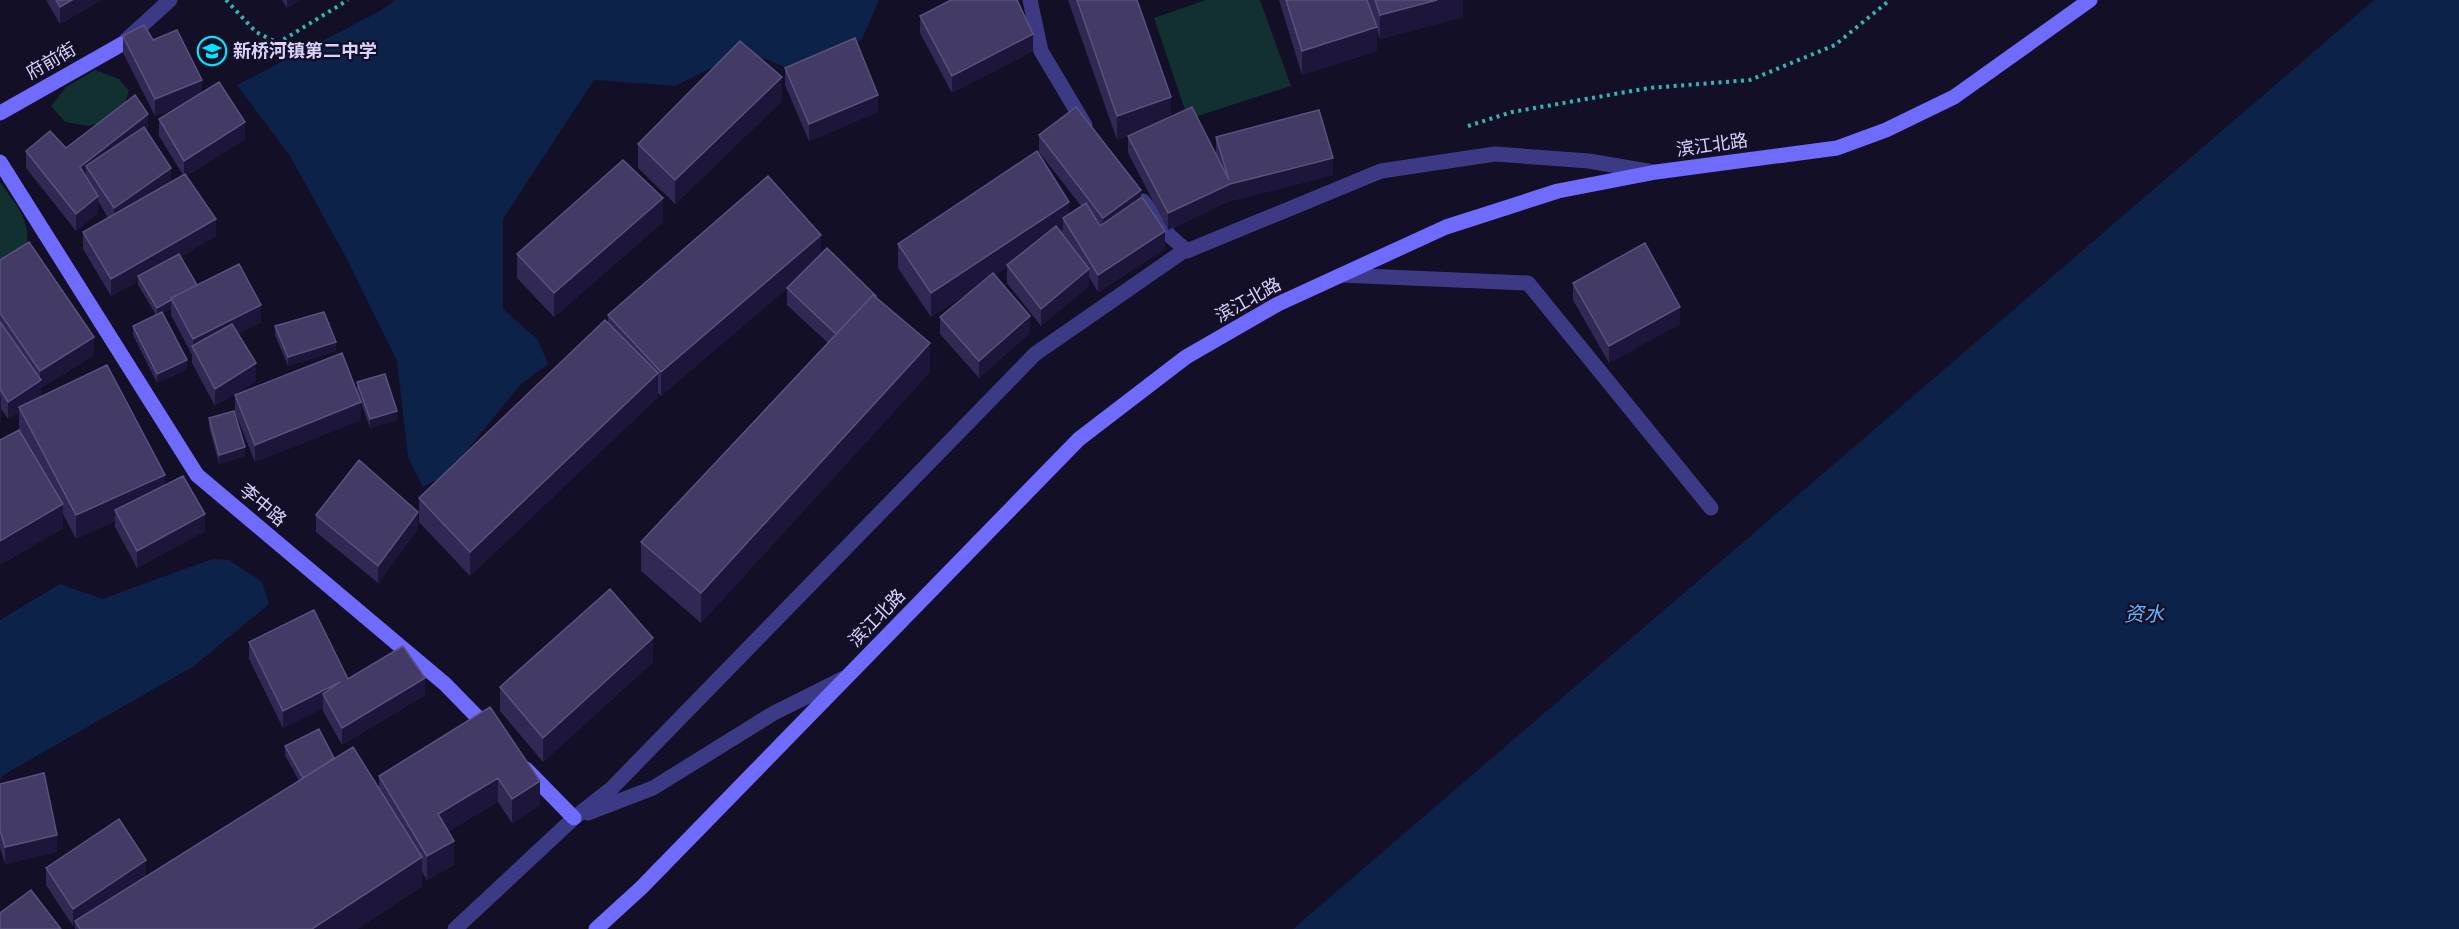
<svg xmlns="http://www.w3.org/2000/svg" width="2459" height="929" font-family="Inter,'Noto Sans SC',sans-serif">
	<rect width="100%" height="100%" fill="#130f26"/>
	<path fill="#12302f" d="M1206,0H1260L1291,86L1188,119L1154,18Z
		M95,70L119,79L129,91L124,105L109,120L89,126L65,122L51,106L66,87Z
		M0,182C16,205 32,220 26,249L0,263Z"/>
	<path fill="#0c2248" d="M395,0H879L862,39L804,75L746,51L675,86L594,80L503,219V309L538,340L548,364L520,385L448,474L423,487L408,457L397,361L347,259L290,156L237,85L380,11Z
		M2374,0H2459V929H1293Z
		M212,559L229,560L262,582L269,604L194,666L5,774L0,779V620L60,584L102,599Z"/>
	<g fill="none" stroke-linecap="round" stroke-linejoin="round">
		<path stroke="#2fb8b0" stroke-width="4" stroke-dasharray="3 4.5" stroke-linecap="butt" d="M226,0L256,32L278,43L348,0
			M1468,126L1512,112L1649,88L1750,80L1835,45L1890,0"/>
		<path stroke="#3d3a85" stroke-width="15" d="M1030,0L1041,51L1085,125
			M126,40L170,0
			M1143,201L1170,236L1187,251L1381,171L1495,154L1589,161L1653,172
			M1341,275L1528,283L1711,508
			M588,813L653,788L774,713L844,678
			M455,929L574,818L611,789L1035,354L1185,250"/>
		<path stroke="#6f6bff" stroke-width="15" d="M0,113L122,44
			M0,162L197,475L445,684L489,729
			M526,769L574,818
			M596,929L641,888L1079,439L1186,357L1278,304L1446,227L1558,191L1656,172L1837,148L1886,130L1954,97L2090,0"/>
	</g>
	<path fill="#312854" d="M46,0H101L60,24Z
		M282,0H300L287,8Z
		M1068,0H1137L1171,117L1217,157L1216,154V137L1333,175L1230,201L1168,230L1128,153V136L1117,140Z
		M1279,0H1463V17L1380,39L1377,30V51L1302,75Z
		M920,16L1033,51L952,93L920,33Z
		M123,36L202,92L245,139L187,176L216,236L180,257L197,285L261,322L238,334L256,381L215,406L192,363V355L171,315V309L163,313L187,369L157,383L133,335V326L156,315L138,285V281L111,296L83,249V232L108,218L98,201V213L76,231L26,168V151L66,148L148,132L171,182L183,175L159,136V119L180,106L155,116L123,53Z
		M785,68L878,112L809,141L785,85Z
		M782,101L675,204L638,168V144Z
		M1039,135L1141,198L1165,249L1098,292L1089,277V286L1041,326L1007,283V267L995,275L1030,333L979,378L940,334V317L977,287L931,317L898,268V244L1069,214L1081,206L1039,152Z
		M663,222L554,317L517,278V254Z
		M821,255L876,298L930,372L701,623L641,571V542L828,343L787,305V288L661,396L658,393V397L470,576L419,522V498L608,322V315Z
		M0,260L94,355L41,388V397L165,485L205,531L137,568L115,527V521L76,539L63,514V528L0,565V440L19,430V412L8,419L1,409V421L0,422Z
		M1573,283L1680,324L1609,363L1573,300Z
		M275,326L336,351L288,366L275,335Z
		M357,382L397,420L370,428L357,391Z
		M235,395L361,420L255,462L235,412Z
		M209,418L245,456L219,464L209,427Z
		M316,515L418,529L378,583L316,532Z
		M249,642L348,679L425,695L342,745L323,711V708L283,728L249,659Z
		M653,662L543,762L500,711V687Z
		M490,707L540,805L512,823L498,802L448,831L454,865L427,880L422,872V886L357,929H75V925L73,926L46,885V868L146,877L299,781L285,755V746L334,758L379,789V776Z
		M0,784L57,852L5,864L0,847Z"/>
	<path fill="#1d163a" d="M72,0H101L60,24V7Z
		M287,0H300L287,8Z
		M1437,0H1463V17L1380,39V15Z
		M1377,27V51L1302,75V51Z
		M1033,34V51L952,93V76Z
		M782,77V101L675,204V180Z
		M202,80V97L155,116V99Z
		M878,95V112L809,141V124Z
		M1171,97V121L1117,140V116Z
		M148,114V132L92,175L86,166V180L80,167Z
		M245,122V139L184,178V161Z
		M1333,158V175L1230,201L1168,230V213L1230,184Z
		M171,168V185L114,225V208Z
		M1141,190V207L1103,235V218Z
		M98,196V213L76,231V214Z
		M663,198V222L554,317V293Z
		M1069,202V226L1063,218V230L931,317V293Z
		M216,219V236L141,279L138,276V281L111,296V279Z
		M1165,231V249L1098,292V275Z
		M821,235V260L661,396V372Z
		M1089,269V286L1041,326V309Z
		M171,300V309L157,317V308Z
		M261,305V322L196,355L193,348V339Z
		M1680,307V324L1609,363V346Z
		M1030,316V333L979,378V361Z
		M94,337V355L41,388V397L19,407V412L8,419V402L40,381V371Z
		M336,342V351L288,366V357Z
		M930,343V372L701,623V593Z
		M187,360V369L157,383V374Z
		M256,363V381L215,406V389Z
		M658,373V397L470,576V552Z
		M0,397H1V421L0,422Z
		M361,402V420L255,462V445Z
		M397,411V420L370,428V419Z
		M245,447V456L219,464V455Z
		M165,475V499L115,510V521L76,539V515Z
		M63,504V528L0,565V541Z
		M418,512V529L378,583V566Z
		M205,514V531L137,568V551Z
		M653,638V662L543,762V738Z
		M425,678V695L342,745V728Z
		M340,682L323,694V708L283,728V711Z
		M498,778V802L438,838V814Z
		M540,781V805L512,823V799Z
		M57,835V852L5,864V847Z
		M454,841V865L427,880V856Z
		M422,857V886L357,929H312Z
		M146,860V877L75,921V925L73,926V909Z"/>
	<path fill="#433a66" stroke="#5a527e" stroke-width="1.5" d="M56,0H72L60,7Z
		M951,0H1017L1033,34L952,76L920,16Z
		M1077,0H1137L1171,97L1117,116Z
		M1286,0H1367L1377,27L1302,51Z
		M1375,0H1437L1380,15Z
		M144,25L153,40L177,30L202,80L155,99L123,36Z
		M855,38L878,95L809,124L785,68Z
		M740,41L782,77L675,180L638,144Z
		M219,82L245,122L184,161L159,119Z
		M135,95L148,114L80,167L98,196L76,214L26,151L50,131L66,148Z
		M1076,107L1141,190L1103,218L1039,135Z
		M1192,107L1229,180L1216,137L1319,110L1333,158L1230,184L1168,213L1128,136Z
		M144,127L171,168L114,208L86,166Z
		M1037,151L1069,202L931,293L898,244Z
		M623,160L663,198L554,293L517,254Z
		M185,174L216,219L111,279L83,232Z
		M768,176L821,235L661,372L608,315Z
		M1142,197L1165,231L1098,275L1063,218L1086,203L1100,226Z
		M1056,226L1089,269L1041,309L1007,265Z
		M29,242L94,337L40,371L0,313V260Z
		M1645,243L1680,307L1609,346L1573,283Z
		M827,248L876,296L875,297L873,295L836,334L787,288Z
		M179,254L197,285L171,298V300L157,308L138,276Z
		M239,264L261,305L193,339L171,298Z
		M993,273L1030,316L979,361L940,317Z
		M873,295L930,343L701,593L641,542Z
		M162,312L187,360L157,374L133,326Z
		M324,312L336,342L288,357L275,326Z
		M605,320L658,373L470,552L419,498Z
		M0,322L41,380L8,402L0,389Z
		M232,324L256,363L215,389L192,346Z
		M342,353L361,402L255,445L235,395Z
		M107,365L165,475L76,515L19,407Z
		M385,374L397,411L370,419L357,382Z
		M234,411L245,447L219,455L209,418Z
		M19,430L63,504L0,541V440Z
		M359,460L418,512L378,566L316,515Z
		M183,476L205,514L137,551L115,510Z
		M610,589L653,638L543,738L500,687Z
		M314,610L348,679L403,646L425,678L342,728L323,694L340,682L283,711L249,642Z
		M490,707L540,781L512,799L498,778L438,814L454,841L427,856L379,776Z
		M319,729L334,758L303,778L285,746Z
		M353,747L422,857L312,929H80L75,921Z
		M44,773L57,835L5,847L0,830V784Z
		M119,819L146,860L73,909L46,868Z
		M31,890L61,929H0V913Z"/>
	<defs>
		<g id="school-ring" transform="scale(1.5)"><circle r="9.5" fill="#130f26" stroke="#00e5ff" stroke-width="1.5"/><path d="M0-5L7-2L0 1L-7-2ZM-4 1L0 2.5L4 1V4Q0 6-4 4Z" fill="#00e5ff"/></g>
	</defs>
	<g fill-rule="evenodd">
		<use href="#school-ring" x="212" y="51"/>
	</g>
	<g text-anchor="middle" stroke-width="4.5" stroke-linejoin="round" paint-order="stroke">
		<g font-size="18" font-weight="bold" fill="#d9d4ff" stroke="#130f26" text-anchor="start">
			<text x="233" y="57">新桥河镇第二中学</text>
		</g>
		<g font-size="18" fill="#d9d4ff" stroke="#130f26">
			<text transform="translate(51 61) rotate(-30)" y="6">府前街</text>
			<text transform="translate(1712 145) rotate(-8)" y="6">滨江北路</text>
			<text transform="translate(1248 300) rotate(-29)" y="6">滨江北路</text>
			<text transform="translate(263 505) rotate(40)" y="6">李中路</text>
			<text transform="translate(877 618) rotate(-46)" y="6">滨江北路</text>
		</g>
		<g font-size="20" font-style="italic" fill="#62b6ff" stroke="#130f26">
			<text x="2144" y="621">资水</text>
		</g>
	</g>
</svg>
